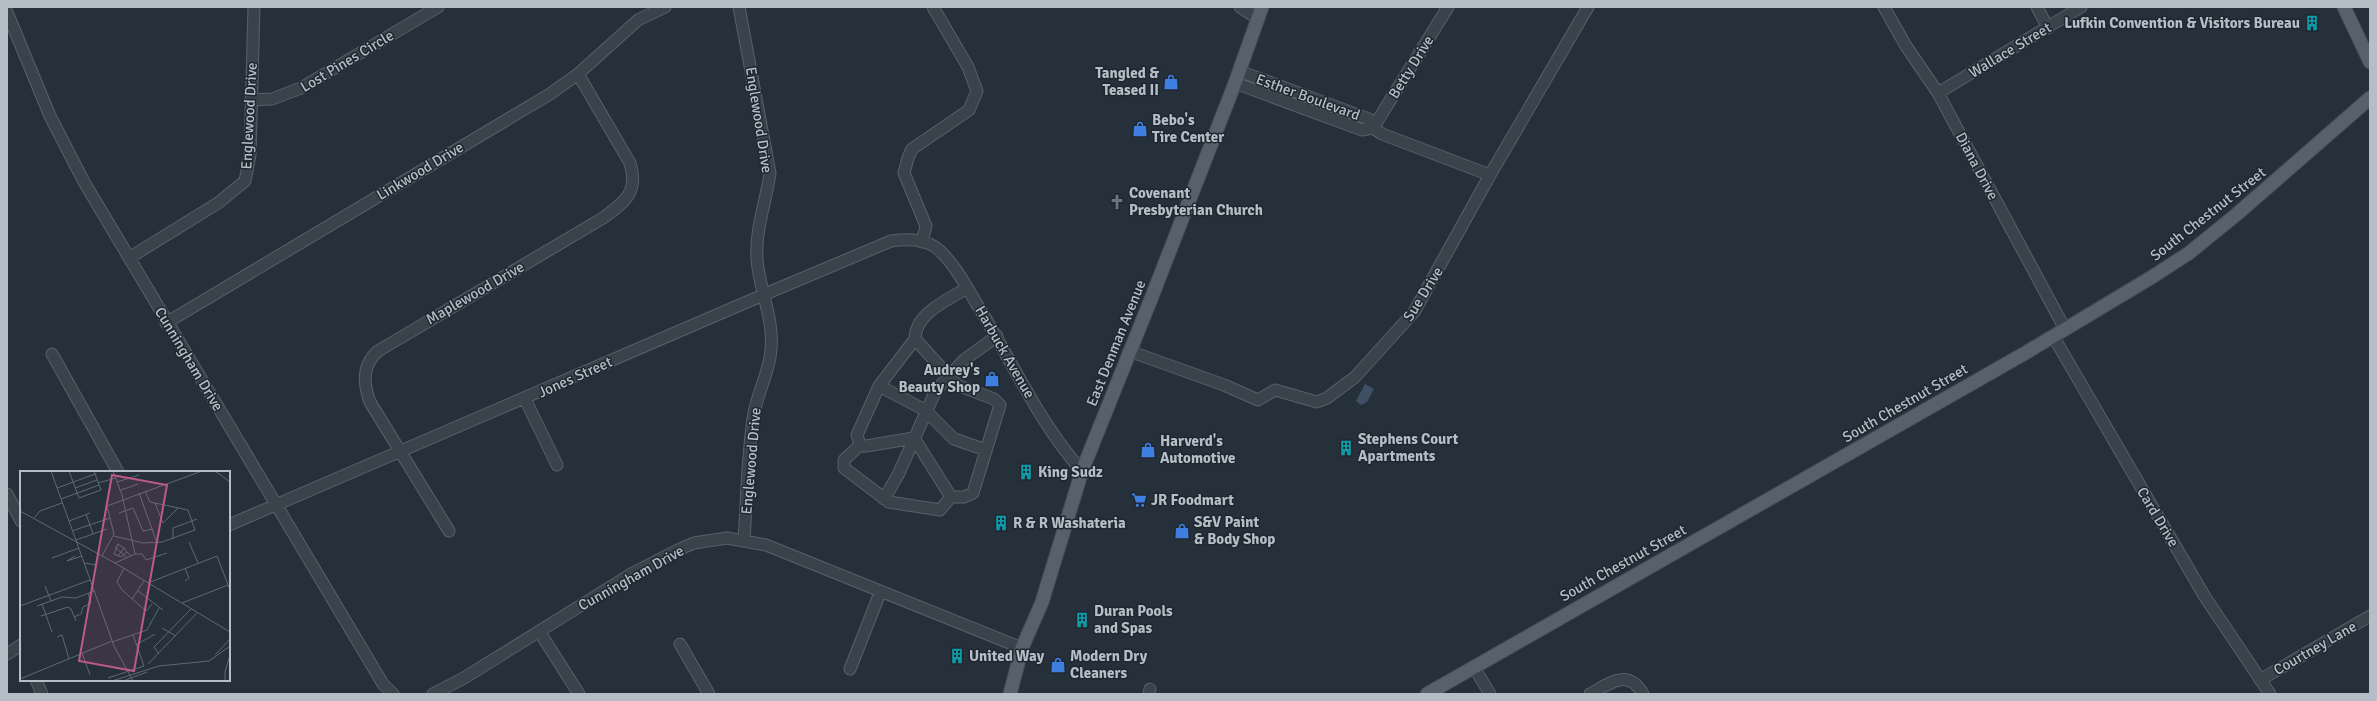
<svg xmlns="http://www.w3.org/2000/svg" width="2377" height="701" font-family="Signika,sans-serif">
	<rect width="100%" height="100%" fill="#26303b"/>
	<path fill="#3f5064" d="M1365,384L1374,389L1367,402L1361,405L1356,401Z"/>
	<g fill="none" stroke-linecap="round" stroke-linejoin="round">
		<g stroke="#586069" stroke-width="13">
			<path id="minor" d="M739,7L770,173C766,202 755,230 757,259C759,289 774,318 771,349C770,371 758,391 754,413C747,454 747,498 744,540
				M1240,7L1257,18
				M1884,7L1906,46L1938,93L2065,329
				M2037,7L2048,28
				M7,12L50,116L84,182L383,684L393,694
				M1239,71L1369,119L1373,128L1382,134L1490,175
				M1235,83L1362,130L1373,128
				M1938,93L2081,7
				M251,100L272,99L301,88L438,7
				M1373,128L1448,7
				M922,242L926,226L904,173L908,158L912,149L969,110L977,91L968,67L933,7
				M129,258L218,203L245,181L250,155L254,7
				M166,323L550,94L578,74L638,20L665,7
				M2053,336L2205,597L2270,694
				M915,339L879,386L925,410L954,439L986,450
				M1129,351L1224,385L1258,400L1275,390L1317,402L1327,398L1355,377L1414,312L1490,175L1588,7
				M52,354L118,472
				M879,386L857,435L860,445L866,446L914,438
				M525,399L557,465
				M914,438L951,497
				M860,445L844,460V468L889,502L940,510L951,497H964L973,493L1000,405L994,399L957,385L915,339C915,313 948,300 967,288
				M7,494L21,521
				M884,499L898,475L936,390L964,360L997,336
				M229,525L763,295L891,241C907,239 927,238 940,251C956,266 967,288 978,306C1012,361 1039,423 1082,471
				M449,531L370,402C363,383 362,365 378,351L603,218C625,202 639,192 630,163L578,74
				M539,631L579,694
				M680,644L709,694
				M7,654L21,645
				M1474,667L1490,694
				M850,669L880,593
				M36,680L42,694
				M2260,680L2370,616
				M433,694L464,678L633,573L680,549L694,543L727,538L766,545L1022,648
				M1149,694L1150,689
				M1590,694C1610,683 1628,668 1643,694"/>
		</g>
		<g stroke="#434b54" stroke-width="15">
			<path id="major" d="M2344,7L2370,62
				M1010,694L1022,648L1042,602L1082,471L1151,299L1235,83L1262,7
				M1427,694L2027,352L2152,277L2189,253L2237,214L2370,98"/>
		</g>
		<use href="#minor" stroke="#3a424b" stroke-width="11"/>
		<use href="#major" stroke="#58616b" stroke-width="13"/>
	</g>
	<defs>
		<g id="building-bare" transform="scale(1.2)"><path d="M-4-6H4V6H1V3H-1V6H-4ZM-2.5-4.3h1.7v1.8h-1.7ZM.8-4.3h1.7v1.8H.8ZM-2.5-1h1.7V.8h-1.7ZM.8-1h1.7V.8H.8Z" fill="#0f9aa8" stroke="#1f2730" stroke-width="2.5" paint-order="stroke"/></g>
		<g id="shop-bare" transform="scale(1.2)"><path d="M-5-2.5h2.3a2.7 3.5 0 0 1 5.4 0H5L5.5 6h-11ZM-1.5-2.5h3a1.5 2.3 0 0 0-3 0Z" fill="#3f7fe0" stroke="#1f2730" stroke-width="2.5" paint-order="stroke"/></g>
		<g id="church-bare" transform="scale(1.2)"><path d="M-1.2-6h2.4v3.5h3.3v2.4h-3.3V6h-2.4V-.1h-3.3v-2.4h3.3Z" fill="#6b7280" stroke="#1f2730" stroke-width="2.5" paint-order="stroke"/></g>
		<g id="supermarket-bare" transform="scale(1.2)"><path d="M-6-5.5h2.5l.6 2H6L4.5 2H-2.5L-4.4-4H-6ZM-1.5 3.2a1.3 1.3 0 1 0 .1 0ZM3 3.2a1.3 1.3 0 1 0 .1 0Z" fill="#3f7fe0" stroke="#1f2730" stroke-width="2.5" paint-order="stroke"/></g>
	</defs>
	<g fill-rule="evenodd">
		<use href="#building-bare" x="2312" y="23"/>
		<use href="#shop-bare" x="1171" y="82"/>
		<use href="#shop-bare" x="1140" y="129"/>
		<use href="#church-bare" x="1117" y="202"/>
		<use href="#shop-bare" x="992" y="379"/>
		<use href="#building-bare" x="1346" y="448"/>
		<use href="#shop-bare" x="1148" y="450"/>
		<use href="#building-bare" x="1026" y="472"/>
		<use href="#supermarket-bare" x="1139" y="500"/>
		<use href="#building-bare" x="1001" y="523"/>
		<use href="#shop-bare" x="1182" y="531"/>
		<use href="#building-bare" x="1082" y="620"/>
		<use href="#building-bare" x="957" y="656"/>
		<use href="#shop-bare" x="1058" y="665"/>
	</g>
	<g text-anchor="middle" stroke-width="3" stroke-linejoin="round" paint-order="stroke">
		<g font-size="15" font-weight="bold" fill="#b5bdc6" stroke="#1f2730" text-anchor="start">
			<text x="2300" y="28" text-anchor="end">Lufkin Convention &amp; Visitors Bureau</text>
			<text x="1159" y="78" text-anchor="end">Tangled &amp;<tspan x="1159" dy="17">Teased II</tspan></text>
			<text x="1152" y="125">Bebo's<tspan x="1152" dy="17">Tire Center</tspan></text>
			<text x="1129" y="198">Covenant<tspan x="1129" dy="17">Presbyterian Church</tspan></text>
			<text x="980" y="375" text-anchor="end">Audrey's<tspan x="980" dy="17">Beauty Shop</tspan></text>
			<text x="1358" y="444">Stephens Court<tspan x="1358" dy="17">Apartments</tspan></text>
			<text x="1160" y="446">Harverd's<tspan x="1160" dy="17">Automotive</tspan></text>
			<text x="1038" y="477">King Sudz</text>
			<text x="1151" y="505">JR Foodmart</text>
			<text x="1194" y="527">S&amp;V Paint<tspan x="1194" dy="17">&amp; Body Shop</tspan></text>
			<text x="1013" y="528">R &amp; R Washateria</text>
			<text x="1094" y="616">Duran Pools<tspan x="1094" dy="17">and Spas</tspan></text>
			<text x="969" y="661">United Way</text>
			<text x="1070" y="661">Modern Dry<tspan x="1070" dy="17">Cleaners</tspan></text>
		</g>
		<g font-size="15" fill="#b5bdc6" stroke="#1f2730">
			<text transform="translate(2010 50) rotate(-31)" y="5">Wallace Street</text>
			<text transform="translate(347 61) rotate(-31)" y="5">Lost Pines Circle</text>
			<text transform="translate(1411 67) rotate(-58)" y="5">Betty Drive</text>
			<text transform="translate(1308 97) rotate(20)" y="5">Esther Boulevard</text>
			<text transform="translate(249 116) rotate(-87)" y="5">Englewood Drive</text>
			<text transform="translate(759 120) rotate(81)" y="5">Englewood Drive</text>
			<text transform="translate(1977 166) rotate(62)" y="5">Diana Drive</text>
			<text transform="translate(420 171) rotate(-31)" y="5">Linkwood Drive</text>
			<text transform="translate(2208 214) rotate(-38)" y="5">South Chestnut Street</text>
			<text transform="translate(475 293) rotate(-30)" y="5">Maplewood Drive</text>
			<text transform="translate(1423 294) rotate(-58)" y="5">Sue Drive</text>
			<text transform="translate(1116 343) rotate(-68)" y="5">East Denman Avenue</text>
			<text transform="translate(1005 352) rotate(60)" y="5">Harbuck Avenue</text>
			<text transform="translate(189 359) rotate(59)" y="5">Cunningham Drive</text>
			<text transform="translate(575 377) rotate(-24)" y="5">Jones Street</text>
			<text transform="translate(1905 403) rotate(-30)" y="5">South Chestnut Street</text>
			<text transform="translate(751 461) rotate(-85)" y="5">Englewood Drive</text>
			<text transform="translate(2158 517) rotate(59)" y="5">Card Drive</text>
			<text transform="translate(1623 563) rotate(-29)" y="5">South Chestnut Street</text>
			<text transform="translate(631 578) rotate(-29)" y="5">Cunningham Drive</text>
			<text transform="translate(2315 648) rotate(-30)" y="5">Courtney Lane</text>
		</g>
	</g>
	<g transform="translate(20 471)">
		<rect width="210" height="210" fill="#26303b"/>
		<path fill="none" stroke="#5f6873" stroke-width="1" d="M31,0L94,175L113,210M49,0L59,27L81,19L74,0M93,0L102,24L115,83M195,0L210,11M97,11L119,4M78,12L96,7M37,17L75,3M55,17L77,9M101,19L118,13M119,22L137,72M41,28L79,14M135,32L143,52L158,37M0,40L95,92L210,161M99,42L113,37L123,60L133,58M66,43L73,63M14,47L20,40L42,32M49,50L70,42M52,60L90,47M94,65L123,72L142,71L175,59L168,39L130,31L125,20M153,68V57L177,48M56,69L87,58M169,71L178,92M95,76L107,87M104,77L98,73L94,83L101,86L107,81L111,85M55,85L47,90L62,85M82,85L94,63L87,35L182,0M98,85L104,77L107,81M32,87L59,77M64,92L77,94M95,92L115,83H122L126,89L147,82M104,97L97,111L102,119L126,140L132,133M165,110L169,107L165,97M128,112L197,85L210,119M25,115L31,130M118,120L143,139M112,128L124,110M162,132L208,114M22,133L32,161M0,135L70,109M17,135L42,126L56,127L74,120M21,145L48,136L51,138L56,150M54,146L61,143L63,136L71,132L68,122M142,157L156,165M113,164L124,195M37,166L42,164L49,188M92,171L127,159L139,137M116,174L135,163M62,182L70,204M139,183L134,176L171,138M195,184L210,168M128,193L177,142M88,207L124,195M0,208L92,170M92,210L139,195L189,190L210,175M103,210L127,201M205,210V201L210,184"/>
		<path fill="#bd5a86" fill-opacity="0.15" stroke="#bd5a86" stroke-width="2" d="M92,4L147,14L114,200L59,190Z"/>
		<rect width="210" height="210" fill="none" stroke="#b5bdc6" stroke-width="2"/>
	</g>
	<rect width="2377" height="701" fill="none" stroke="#b5bdc6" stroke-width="16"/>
</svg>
